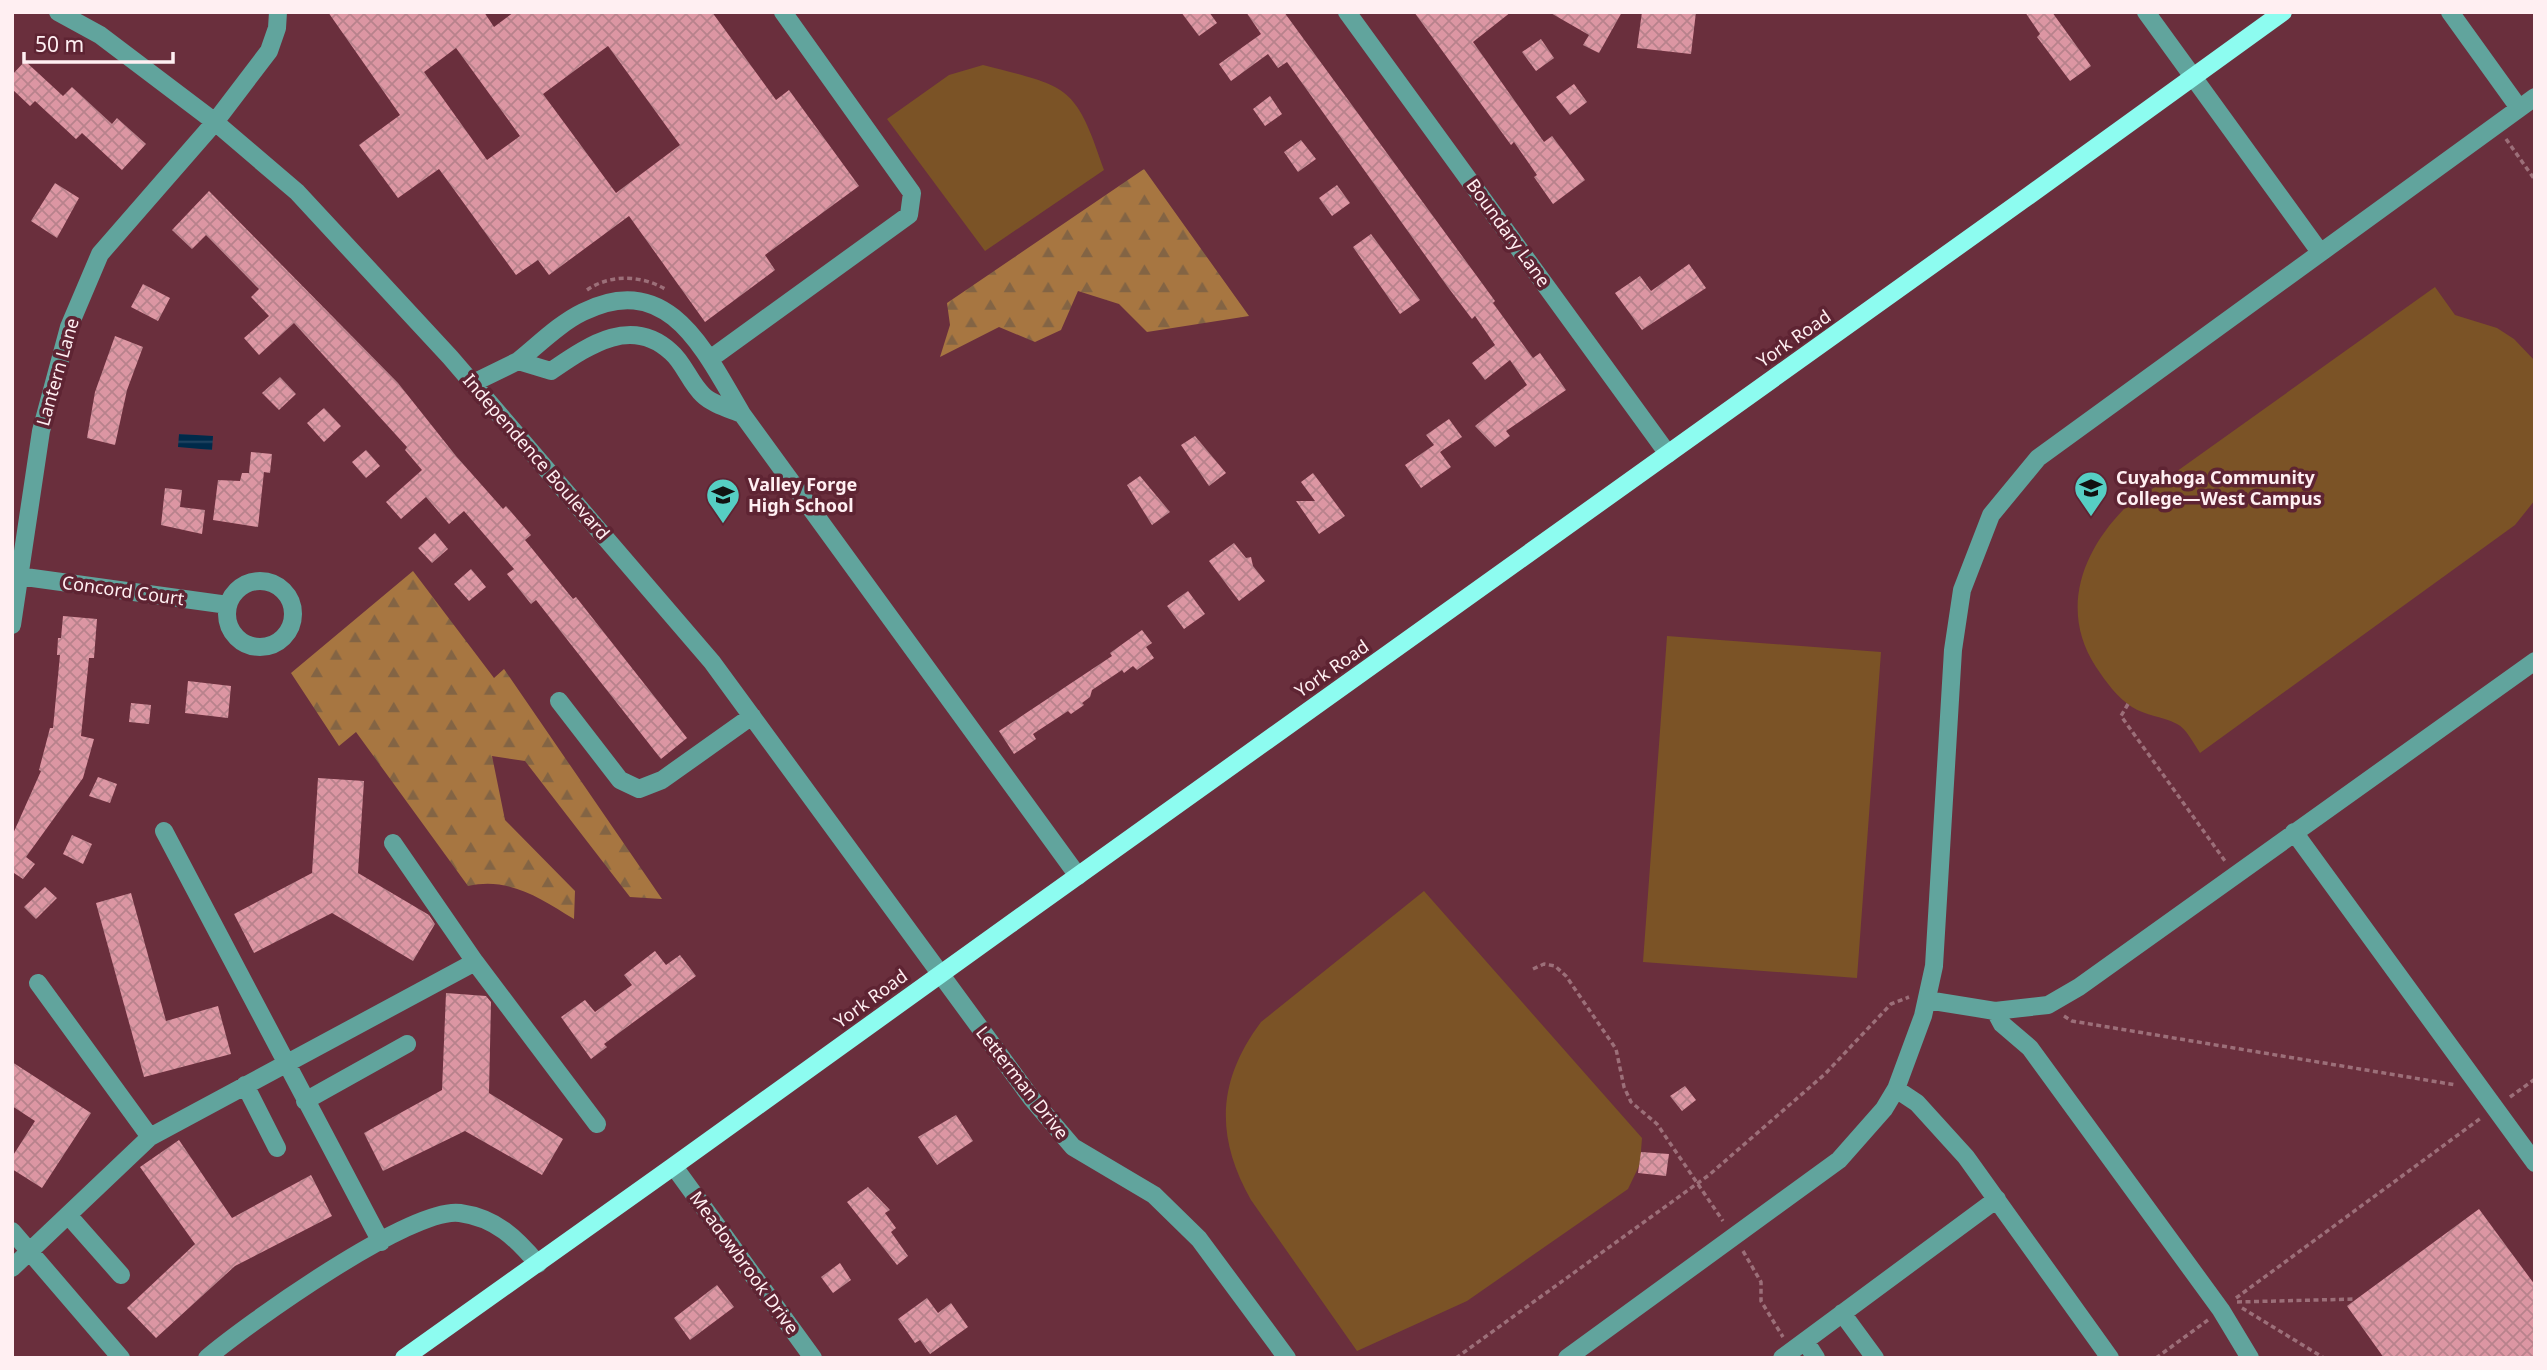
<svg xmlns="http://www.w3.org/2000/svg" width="2547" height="1370" font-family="'Noto Sans',sans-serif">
	<defs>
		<pattern id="forest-firs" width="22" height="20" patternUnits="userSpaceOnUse" patternTransform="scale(1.75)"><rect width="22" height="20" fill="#a77641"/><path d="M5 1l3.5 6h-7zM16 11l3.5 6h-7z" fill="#836444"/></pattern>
		<pattern id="water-rules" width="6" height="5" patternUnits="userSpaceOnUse" patternTransform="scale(1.75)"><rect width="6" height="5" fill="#002a4a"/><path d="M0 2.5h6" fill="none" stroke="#264965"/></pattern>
		<pattern id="building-cross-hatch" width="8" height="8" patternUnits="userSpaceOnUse" patternTransform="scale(1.75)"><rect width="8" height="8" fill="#dc96a3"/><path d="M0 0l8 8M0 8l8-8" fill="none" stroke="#b8828c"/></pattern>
	</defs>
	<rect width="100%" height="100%" fill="#6a2f3d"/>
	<path fill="url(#forest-firs)" d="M1144,169L1249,316L1147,332L1119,304L1078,291L1061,330L1035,342L999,327L940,357L950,325L947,303Z
		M413,571L494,678L504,669L662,899L630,897L525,761L492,756L505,820L575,891L574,919C539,898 510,877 468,886L356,732L339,746L291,673Z"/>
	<path fill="#7b5326" d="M983,65C1068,87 1075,83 1104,170L985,251L887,119L949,75Z
		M2435,287L2455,315L2497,328L2514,339L2535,361V500L2515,525L2200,753C2194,744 2186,728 2177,724C2162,716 2146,716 2132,707C2117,697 2106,682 2096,667C2060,612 2081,553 2124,509Z
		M1667,636L1881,652L1857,978L1643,962Z
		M1424,891L1642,1138L1640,1164L1628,1189L1467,1301L1357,1351L1251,1200C1215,1136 1217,1081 1261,1022Z"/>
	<path fill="url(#water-rules)" d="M179,434L213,436L212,450L178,447Z"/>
	<path fill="url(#building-cross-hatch)" fill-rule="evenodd" d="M328,12H484L494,27L514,12H712L776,100L789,90L859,186L765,255L775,270L705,322L629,216L549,275L538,260L516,275L439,169L398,198L359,145L400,115ZM608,46L680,145L616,193L543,94ZM456,48L520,136L487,160L424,72Z
		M1181,12H1209L1217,23L1199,36Z
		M1246,12H1284L1495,301L1493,303L1533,358L1540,353L1566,390L1506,431L1510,436L1495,447L1475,426L1527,385L1510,360L1485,380L1472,363L1495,345L1475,316L1472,319L1447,286L1287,62L1278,68L1268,54L1231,81L1219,64L1261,34Z
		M1414,12H1511L1473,42L1544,142L1552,136L1585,180L1553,204L1534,177L1537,175L1514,142L1511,145Z
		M1549,12H1622L1599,53L1583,45L1589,35Z
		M1642,12H1696L1691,54L1637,48Z
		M2025,12H2052L2091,66L2070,81L2037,37L2040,34Z
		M1541,39L1554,58L1536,71L1522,52Z
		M25,61L63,96L72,87L112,124L117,118L146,144L122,170L82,133L76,139L35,101L30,106L12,89V75Z
		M1574,84L1587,102L1570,115L1556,97Z
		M1270,96L1282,114L1265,126L1253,109Z
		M1301,140L1316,159L1298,172L1284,152Z
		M55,183L79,198L57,238L31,221Z
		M1337,185L1350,203L1332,216L1319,198Z
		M209,191L398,383L456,456L503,509L506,506L531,535L525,540L573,599L576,597L687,738L661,759L536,600L531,604L507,574L514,569L464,511L449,524L426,497L401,519L386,502L422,470L405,450L407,447L294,323L259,355L244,338L269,316L251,297L259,289L206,235L192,249L172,230Z
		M1371,234L1420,300L1400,314L1353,247Z
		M1689,264L1706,288L1642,330L1615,293L1640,276L1651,291Z
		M143,284L170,298L158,321L131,307Z
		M115,336L143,347L127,390L115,445L87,438L95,392Z
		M280,377L296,394L279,410L262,393Z
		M324,408L341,426L324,442L307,423Z
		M1449,419L1462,437L1440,452L1451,467L1421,488L1405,465L1434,445L1426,435Z
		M1195,436L1226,473L1209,486L1181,445Z
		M366,450L380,466L366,478L352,462Z
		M251,452L272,454L270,473L264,472L258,527L213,520L218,480L240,481L242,473H249Z
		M1313,473L1345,516L1319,534L1296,501H1315L1301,482Z
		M1140,476L1170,512L1152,525L1127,485Z
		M165,488L182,490L180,507L205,510L202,534L161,525Z
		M435,533L448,549L432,563L418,548Z
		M1234,543L1246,558L1251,557L1253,566L1265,581L1239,601L1209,561Z
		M471,569L486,587L469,601L454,584Z
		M1188,591L1205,614L1184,629L1167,606Z
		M63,616L97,619L94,658H89L81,736L94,739L83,778L26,857L35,864L23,879L14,873L12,876V836L41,771L39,770L50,728H53L60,655H57L58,638H61Z
		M1142,630L1152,643L1146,647L1154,658L1137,670L1133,666L1124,673L1122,670L1092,690L1090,697L1082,703L1084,705L1071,714L1068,711L1033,734L1036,739L1014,754L999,731L1112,656L1110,653Z
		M188,681L231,686L228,718L185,713Z
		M131,703L151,705L149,724L129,722Z
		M98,777L117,784L110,803L89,796Z
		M318,778L364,781L358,873L429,915L435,924L413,961L332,913L254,953L234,914L312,873Z
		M72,835L92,844L83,864L63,854Z
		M45,887L57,898L36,919L24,907Z
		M131,893L166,1021L218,1006L231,1054L144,1077L96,903Z
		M655,951L666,965L680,955L696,976L604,1044L607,1047L591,1059L561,1017L585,1000L595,1012L632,985L624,975Z
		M446,993L486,996L491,1002L489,1093L563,1139L542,1175L465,1131L383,1171L364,1133L442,1090Z
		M12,1062L91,1113L42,1188L12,1169V1157L35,1121L12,1106Z
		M1685,1086L1696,1100L1682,1111L1670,1096Z
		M956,1115L973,1141L937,1165L918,1137Z
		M179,1140L232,1218L311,1175L332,1216L235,1266L156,1338L127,1308L195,1244L140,1167Z
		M1641,1152L1669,1154L1666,1176L1638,1173Z
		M868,1187L890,1210L885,1213L896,1228L891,1232L908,1256L897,1265L847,1202Z
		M2479,1209L2535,1285V1358H2384L2347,1306Z
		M840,1263L851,1280L833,1293L821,1277Z
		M717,1285L734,1307L690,1340L674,1318Z
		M927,1298L938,1313L951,1303L968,1327L930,1354L920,1340L915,1343L898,1319Z"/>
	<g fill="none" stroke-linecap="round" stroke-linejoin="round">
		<path stroke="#9c6f79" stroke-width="3.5" stroke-dasharray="5 3.5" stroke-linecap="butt" d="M2506,139L2535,180
			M587,290C610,274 641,275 665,289
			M2128,704L2121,716L2225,861
			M1533,969L1544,964L1555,966L1566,976L1616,1049L1624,1087L1631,1102L1657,1124L1723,1221
			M2064,1016L2072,1021L2456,1085
			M2510,1097L2535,1079
			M1743,1251L1761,1282V1301L1783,1337
			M2236,1298L2481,1118
			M2237,1302L2356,1299
			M2242,1308L2324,1358
			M1456,1358L1709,1175L1825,1074L1891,1004L1909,997
			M2156,1358L2208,1320"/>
		<path stroke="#61a49d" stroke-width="18" d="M58,12L100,35L215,122L297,192L450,357L712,662L1032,1099L1073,1147L1154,1195L1199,1239L1287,1358
			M1347,12L1668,454
			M2146,12L2320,252
			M2450,12L2519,108
			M710,359L909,215L912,193L783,12
			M518,361C538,345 560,323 583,312C669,269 705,352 742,414
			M473,383L518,361L551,371C588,346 631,315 671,352C684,363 690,383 703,395C712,404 730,409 742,414L1078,876
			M18,576L228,605
			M227 614a33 33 0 1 1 66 0a33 33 0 1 1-66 0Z
			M12,625L41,431L69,327L100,254L215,122L269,51L277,28L278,12
			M559,701L620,780L639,789L662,780L752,716
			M164,831L381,1242
			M2294,832L2535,1163
			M393,843L475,962
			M38,983L150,1137
			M1927,1000L1995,1011L2048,1005L2079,987L2535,661
			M1995,1011L2002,1024L2030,1048L2221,1310L2250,1358
			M245,1085L277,1148
			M1896,1089L1917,1103L1966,1157L2110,1358
			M305,1101L407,1044
			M675,1168L813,1358
			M68,1215L121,1275
			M12,1231L121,1358
			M12,1268L150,1137L475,962L597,1124
			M1842,1313L1875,1358
			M1805,1341L1816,1358
			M207,1358C247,1324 412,1206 460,1213C496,1218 516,1238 538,1264
			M1567,1358L1839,1160L1884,1109L1896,1089L1923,1016L1934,966L1953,650L1962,590L1991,515L2038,458L2535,97
			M1782,1358L1997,1199"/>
		<path stroke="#8dfcf0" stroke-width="18" d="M404,1358C607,1215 807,1070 1009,925C1433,621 1860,319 2283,12"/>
	</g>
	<defs>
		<g id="university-pin" transform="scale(1.75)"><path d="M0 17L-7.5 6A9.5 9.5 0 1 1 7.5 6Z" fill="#56cec3" stroke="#5e2433"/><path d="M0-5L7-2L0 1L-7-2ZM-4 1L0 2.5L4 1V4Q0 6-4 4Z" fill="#111"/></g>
		<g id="school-pin" transform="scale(1.75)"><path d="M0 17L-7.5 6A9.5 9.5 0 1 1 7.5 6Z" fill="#56cec3" stroke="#5e2433"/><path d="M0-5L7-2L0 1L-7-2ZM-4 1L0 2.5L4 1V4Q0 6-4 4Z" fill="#111"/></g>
	</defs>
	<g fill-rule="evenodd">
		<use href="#university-pin" x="2091" y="488"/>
		<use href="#school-pin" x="723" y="495"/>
	</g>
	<g text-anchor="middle" stroke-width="7" stroke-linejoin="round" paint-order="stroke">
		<g font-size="18" fill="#ffeff2" stroke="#5e2433">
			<text transform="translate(1508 233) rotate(54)" y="6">Boundary Lane</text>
			<text transform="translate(1794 339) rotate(-35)" y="6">York Road</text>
			<text transform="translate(58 372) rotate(-74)" y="6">Lantern Lane</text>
			<text transform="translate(536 457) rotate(49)" y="6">Independence Boulevard</text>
			<text transform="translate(123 591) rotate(8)" y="6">Concord Court</text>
			<text transform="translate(1332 669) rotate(-35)" y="6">York Road</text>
			<text transform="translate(871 999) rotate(-36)" y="6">York Road</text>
			<text transform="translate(1022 1083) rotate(52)" y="6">Letterman Drive</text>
			<text transform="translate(744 1263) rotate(54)" y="6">Meadowbrook Drive</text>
		</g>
		<g font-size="18" font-weight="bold" fill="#ffeff2" stroke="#5e2433" text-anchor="start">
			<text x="2116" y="484">Cuyahoga Community<tspan x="2116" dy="21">College—West Campus</tspan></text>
			<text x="748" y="491">Valley Forge<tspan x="748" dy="21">High School</tspan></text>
		</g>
	</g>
	<rect width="2547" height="1370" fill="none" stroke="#ffeff2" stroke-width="28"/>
	<path d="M24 52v10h149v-10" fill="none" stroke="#ffeff2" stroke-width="3.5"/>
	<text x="35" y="52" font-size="21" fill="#ffeff2" stroke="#5e2433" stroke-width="5" paint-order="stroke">50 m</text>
</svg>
